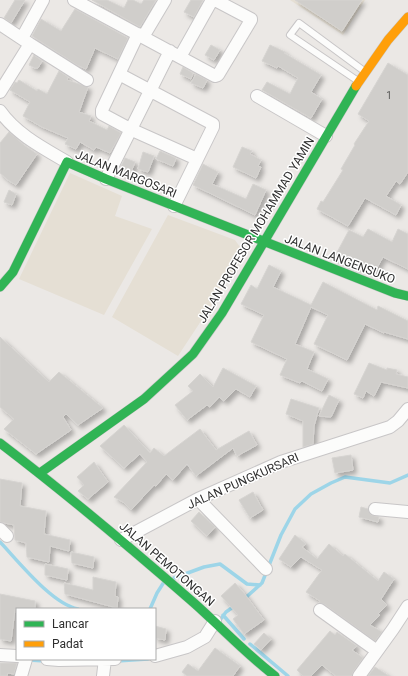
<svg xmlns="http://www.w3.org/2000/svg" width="408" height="676" font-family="Roboto,sans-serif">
	<defs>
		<filter id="shadow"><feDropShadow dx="3.5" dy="3.5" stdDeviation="2" flood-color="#0004"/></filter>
	</defs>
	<rect width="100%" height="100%" fill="#ebe8e5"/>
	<path fill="#e5dfd4" d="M290,0H365L343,35Z
		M70,173L122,196L115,216L152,229L104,315L19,279Z
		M168,215L235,240L240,247L243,257L178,356L112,317Z"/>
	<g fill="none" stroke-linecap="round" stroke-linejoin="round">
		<path stroke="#9dd5e8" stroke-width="3.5" d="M0,542C19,562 52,604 78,609
			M174,578L204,567L220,564L247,584L260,585
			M244,599L262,583L281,535L295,509L311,494L331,483L345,477L390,483L408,475
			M150,609L157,593L164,582
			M223,615L244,639
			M220,620L226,612L236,605
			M250,644L288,676
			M29,660L45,661
			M117,661L148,659"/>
	</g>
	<path fill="#d0cecb" stroke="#d6d4d1" filter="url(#shadow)" d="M15,0H25L11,23L4,18Z
		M92,0H107L124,8L128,0H133L141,4L144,0H156L140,27Z
		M191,0H203L194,17L184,12Z
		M295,0H362L342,31Z
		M75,9L128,38L118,59L95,48L86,69L77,65L32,36L41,19L61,31Z
		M211,45L220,50L214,60L205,55Z
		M270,45L285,52L284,53L321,75L311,92L322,99L311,118L262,90L267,82L290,94L298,78L278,66L277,68L262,61Z
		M34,55L42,61L38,68H35L29,65Z
		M388,63L408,75V172L400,184L396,181L386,196L401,205L396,215L365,198L348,226L317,209L321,201L323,202L343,170L341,169L355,145L354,144L369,121L358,114Z
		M183,67L193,73L191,79L180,74Z
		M59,71L68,77L67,80L88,87L79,112L91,116L89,121L107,130L109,126L121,133L110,153L96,147L94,150L80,142L76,149L65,144L68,138L42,127L23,116L30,102L10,90L15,82L17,83L19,80L37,91L38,89L47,94Z
		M196,74L207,80L203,88L191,83Z
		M9,132L24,145L37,154L16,185L8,180L0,173V143Z
		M242,147L252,151L250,154L261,160L258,166L261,167L256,178L233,167Z
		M160,151L176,158L173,166L156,159Z
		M143,152L154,156L148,172L138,169Z
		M125,158L135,162L130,175L119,171Z
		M203,164L218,172L212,184L246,199L253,184L266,190L255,215L193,185Z
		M9,190L16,194L12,205L4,202Z
		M368,229L392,242L398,229L408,234V269L383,257L374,273L362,266L361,269L343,261V262L334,258L349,230L363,237Z
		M269,265L281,271L273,287L311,305L323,282L377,310L378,306L408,321V339L384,332V333L365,324L347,360L314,344L328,315L311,307L295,344L314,352L307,369L328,379L322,391L302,381L300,383L280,375L287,359L251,342L264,315L241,304L251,285L257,289Z
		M0,337L49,382L59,372L103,408L78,425L66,414L63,417L71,430L36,454L4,429L14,419L0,407Z
		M369,363L387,370V368L397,370L396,374L408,377V388L381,382L374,396L366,391L363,398L354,394Z
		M223,368L256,386L250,397L236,389L224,401L219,397L210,407L207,405L187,420L175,405L193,391L188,386L200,374L213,387Z
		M329,395L339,400L331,417L319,416Z
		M291,399L319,408L314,426L313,444L303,447V421L286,414Z
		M124,425L150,453L154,448L164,456L200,429L216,450L249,431L257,445L237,456L233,448L196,476L187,464L173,480L166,474L156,486L154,485L131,510L123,502L114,497L147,462L140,454L124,468L100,446Z
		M351,455L353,470L335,473L332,458Z
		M94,462L108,482L88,499L78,491L84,485L77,477Z
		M0,479L22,483L20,506L46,511L44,534L70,540L69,551L50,546L49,562L27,557L26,543L15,540L14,525L0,522Z
		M253,492L263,510L250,518L239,500Z
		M361,507L368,509L371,515L379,517L378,522L359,517Z
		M199,512L215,527L207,536L191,521Z
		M295,535L306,544L302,547L317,559L329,544L343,556L345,554L378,581L384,572L394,579L381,599L387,605L378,614L380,615L370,625L382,632L375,641L324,604L319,603L320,601L306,592L322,570L301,557L291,567L279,559Z
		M71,552L94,557L93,568L72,563Z
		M45,564L68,569L67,580L45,575Z
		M93,577L116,582L115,596L118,597L117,608L65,594L64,583L93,590Z
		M235,583L244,593L264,620L244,634L233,619L238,615L221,596Z
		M0,594L35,601V609H15L11,641L0,639Z
		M155,626L166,629L165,640L155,638Z
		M330,631L335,635L337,632L357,646L352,650L363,658L353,672L352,676H336L322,665L311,676H303L297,670Z
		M264,633L271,639L261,650L254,644Z
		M215,648L240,666L233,676H187L182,672L188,664L198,671Z
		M0,663H17L14,674L8,673L7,676H0Z
		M375,667L389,676H368Z"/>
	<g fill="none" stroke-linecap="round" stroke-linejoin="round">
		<g stroke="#c8c6c7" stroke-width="8">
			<path id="lane" d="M358,81L290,35L299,23L364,71"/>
		</g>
		<g stroke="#c8c6c7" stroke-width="14">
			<path id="street" d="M74,0L215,76L218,75L251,20V19L215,0
				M0,24L30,44L0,92
				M138,34L102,110V114L130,129L197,159
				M143,37L165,0
				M22,38L43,0
				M30,44L87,80
				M180,57L212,0
				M119,74L213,124V127L174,206
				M257,96L326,136
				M0,111C16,134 43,148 67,162
				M106,179L170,51
				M198,499L266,569
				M375,509L408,512
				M0,529L7,536
				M121,540L198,499L281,462L390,427L398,421L408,409
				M320,610L377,651
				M0,655L17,656
				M155,656L187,647L205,637L215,621
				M47,659L59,660L115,659
				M21,676L26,659
				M103,676L105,659
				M359,676L393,629L408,606"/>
		</g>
		<g stroke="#c8c6c7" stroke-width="10">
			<path id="fast" d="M0,287L13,272L67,162L106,179L395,293L408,296
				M0,443C67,494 131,548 194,603C221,627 246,654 275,676
				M40,473L144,399L193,354L222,313L356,86"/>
		</g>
		<g stroke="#c8c6c7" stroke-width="10">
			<path id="slow" d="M356,86L388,40L408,17"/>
		</g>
		<use href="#lane" stroke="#fcfcfb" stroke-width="6"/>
		<use href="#street" stroke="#fcfcfb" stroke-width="12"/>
		<use href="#fast" stroke="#30b455" stroke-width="9"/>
		<use href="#slow" stroke="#ff9f0a" stroke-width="9"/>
	</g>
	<g text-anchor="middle" stroke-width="3" stroke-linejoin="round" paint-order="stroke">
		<g font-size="10" fill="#585857">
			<text x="389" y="99">1</text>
		</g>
		<g font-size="12" fill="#2e2e2e" stroke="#fff">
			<text transform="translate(126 174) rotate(22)" y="4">JALAN MARGOSARI</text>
			<text transform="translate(256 230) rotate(-59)" y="4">JALAN PROFESOR MOHAMMAD YAMIN</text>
			<text transform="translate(340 259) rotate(21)" y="4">JALAN LANGENSUKO</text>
			<text transform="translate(243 481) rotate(-24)" y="4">JALAN PUNGKURSARI</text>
			<text transform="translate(167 564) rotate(41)" y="4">JALAN PEMOTONGAN</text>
		</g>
	</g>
	<rect x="16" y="608" width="140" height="52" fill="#ffffff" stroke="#ababab"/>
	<rect x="24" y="621" width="20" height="6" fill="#30b455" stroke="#ababab"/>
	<text x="52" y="628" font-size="12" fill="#2e2e2e">Lancar</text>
	<rect x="24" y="641" width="20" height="6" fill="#ff9f0a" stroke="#ababab"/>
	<text x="52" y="648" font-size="12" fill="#2e2e2e">Padat</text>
</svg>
